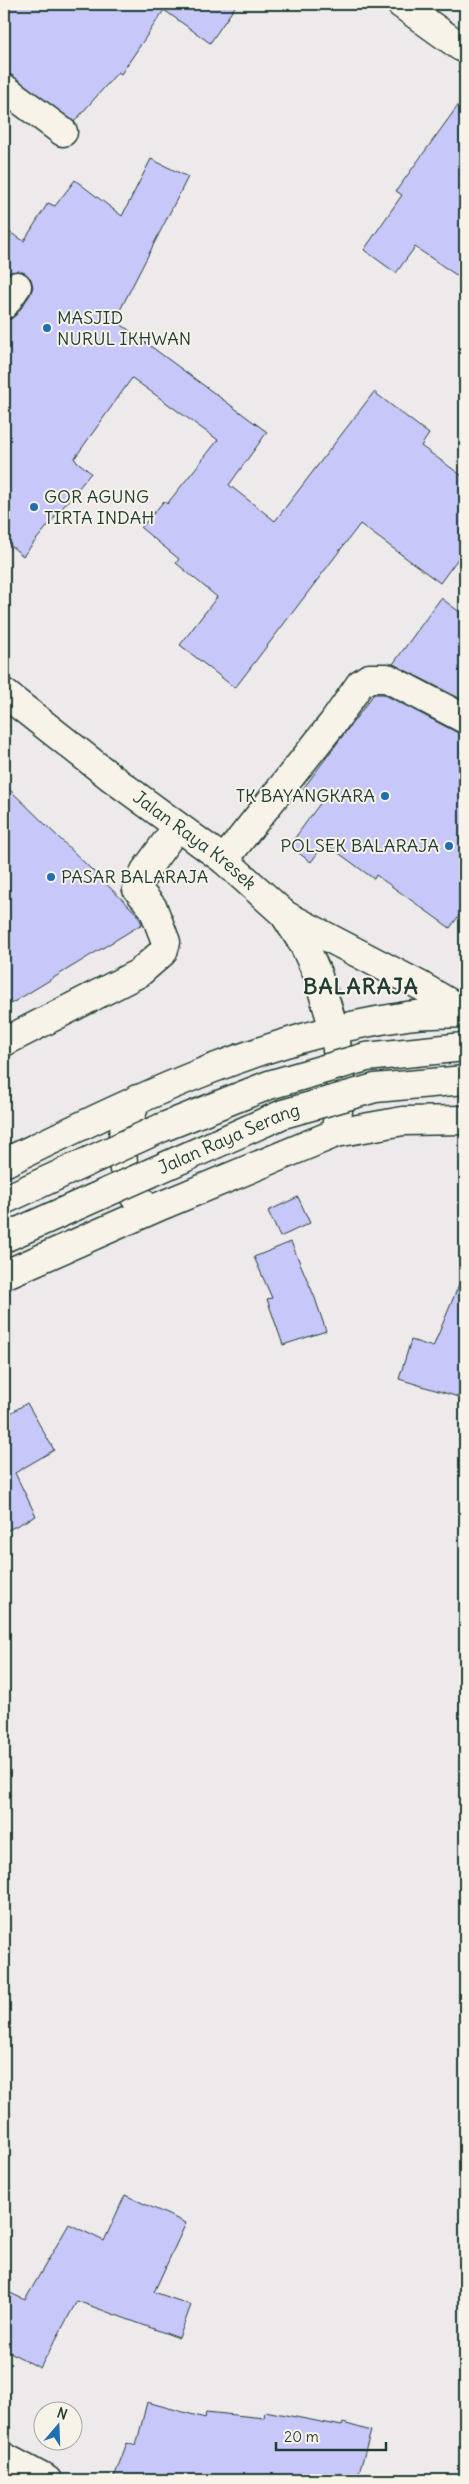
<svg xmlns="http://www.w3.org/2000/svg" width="469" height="2484" font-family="Delius,sans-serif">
	<rect width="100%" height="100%" fill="#eeeaec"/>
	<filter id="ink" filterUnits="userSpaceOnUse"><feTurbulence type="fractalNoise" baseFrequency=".02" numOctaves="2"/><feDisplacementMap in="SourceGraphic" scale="10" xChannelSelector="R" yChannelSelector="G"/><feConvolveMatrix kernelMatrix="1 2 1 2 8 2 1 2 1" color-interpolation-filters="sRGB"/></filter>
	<g filter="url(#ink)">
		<path fill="#c8c7fa" stroke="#1f3d34" d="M4,4H237L210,43L164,10L121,74L118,72L74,122L4,70Z
			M465,96V281L415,247L396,273L364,250L402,195L396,191Z
			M151,159L188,177L115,320L267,432L229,485L275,521L374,392L429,434L421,446L465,478V549L440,583L360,524L235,688L180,645L217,597L176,563L179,559L141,528L164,501L167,504L218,440L132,378L74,459L91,473L23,556L4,540V320L11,319L17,314L30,295L33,287L31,279L25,273L19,271L10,272L4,278V229L24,241L48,203L55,206L75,180L122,216Z
			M441,598L465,616V701L393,664Z
			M374,694H383L458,733L465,735V907L450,928L376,875L374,879L325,843L311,862L289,846L321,802L303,789Z
			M4,784L138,915L142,924L4,1008Z
			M298,1197L310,1223L280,1237L268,1211Z
			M291,1242L315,1298L326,1331L283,1345L267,1299L272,1298L254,1257Z
			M465,1270V1399L399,1379L411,1340L433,1347Z
			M27,1403L54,1450L15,1473L36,1516L4,1532V1417Z
			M125,2195L186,2223L154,2292L191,2305L179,2338L77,2301L40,2368L4,2349V2290L25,2300L69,2224L104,2241Z
			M147,2402L205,2418L206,2412L264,2418L265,2411L342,2426L343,2423L371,2431L357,2480H113L127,2443L136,2446Z"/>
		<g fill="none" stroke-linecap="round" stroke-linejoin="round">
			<g stroke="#1f3d34" stroke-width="31">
				<path id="minor" d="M401,4L461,47
					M4,88L63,132
					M4,305L17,286
					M224,860L333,723L360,684L369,678H387L465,719
					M4,1042L139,973L163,952L166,942L153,908L137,889L145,871L177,827
					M4,2457L47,2480"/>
			</g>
			<g stroke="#1f3d34" stroke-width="31">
				<g id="major">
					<path id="s1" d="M4,693L112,778L224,860L284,914L304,945L317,973L334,1029L341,1077L336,1133"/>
					<path d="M285,915L421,986L465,1012"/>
					<path d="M137,1099C133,1111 126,1124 123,1136C120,1151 124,1195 141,1201"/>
					<path d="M4,1163C131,1102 259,1037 401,1017C422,1013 444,1014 465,1013"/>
					<path d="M4,1275L158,1207L336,1133L403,1121L465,1120"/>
				</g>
			</g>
			<use href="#minor" stroke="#f7f3e8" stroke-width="28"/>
			<use href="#major" stroke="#f7f3e8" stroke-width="28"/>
			<g stroke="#1f3d34" stroke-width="31" stroke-linecap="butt">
				<g id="highway-bridge">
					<path d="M4,1200L161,1128L269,1085L366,1057L464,1047"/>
					<path id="s2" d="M4,1238L283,1114L375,1088L465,1080"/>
				</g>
			</g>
			<use href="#highway-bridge" stroke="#f7f3e8" stroke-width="28"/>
		</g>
	</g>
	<g fill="#1f6fb2" stroke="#f7f3e8" stroke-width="2">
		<circle cx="47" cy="328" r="5"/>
		<circle cx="34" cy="507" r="5"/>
		<circle cx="385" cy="796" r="5"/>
		<circle cx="449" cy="846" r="5"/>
		<circle cx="51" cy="877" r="5"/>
	</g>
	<g text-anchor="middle" stroke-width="4" stroke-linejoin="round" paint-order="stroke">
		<g font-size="18" fill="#1f3d34" stroke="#f7f3e8" text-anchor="start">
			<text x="57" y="324">MASJID<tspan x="57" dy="21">NURUL IKHWAN</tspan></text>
			<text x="44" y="503">GOR AGUNG<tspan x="44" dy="21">TIRTA INDAH</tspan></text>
			<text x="375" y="802" text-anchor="end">TK BAYANGKARA</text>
			<text x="439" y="852" text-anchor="end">POLSEK BALARAJA</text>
			<text x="61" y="883">PASAR BALARAJA</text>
		</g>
		<g font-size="18" fill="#1f3d34" stroke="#f7f3e8">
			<text dy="6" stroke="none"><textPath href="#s1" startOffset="241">Jalan Raya Kresek</textPath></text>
			<text dy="6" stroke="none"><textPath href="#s2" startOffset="246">Jalan Raya Serang</textPath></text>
		</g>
		<g font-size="22" font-weight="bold" letter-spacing="1" fill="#1f3d34" stroke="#f7f3e8">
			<text x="361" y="994">BALARAJA</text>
		</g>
	</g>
	<rect width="469" height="2484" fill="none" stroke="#f7f3e8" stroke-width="20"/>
	<rect x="10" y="10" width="449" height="2464" fill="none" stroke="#1f3d34" stroke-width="2" filter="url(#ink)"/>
	<g transform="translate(58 2426) rotate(19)"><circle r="24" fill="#f7f3e8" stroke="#a1aaa0"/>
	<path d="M0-4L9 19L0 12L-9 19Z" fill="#1f6fb2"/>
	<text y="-8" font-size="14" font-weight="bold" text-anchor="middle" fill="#1f3d34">N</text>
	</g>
	<path d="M276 2442v8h110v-8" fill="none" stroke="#1f3d34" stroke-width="2.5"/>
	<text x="284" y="2442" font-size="15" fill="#1f3d34" stroke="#f7f3e8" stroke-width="4" paint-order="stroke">20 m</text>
</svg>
